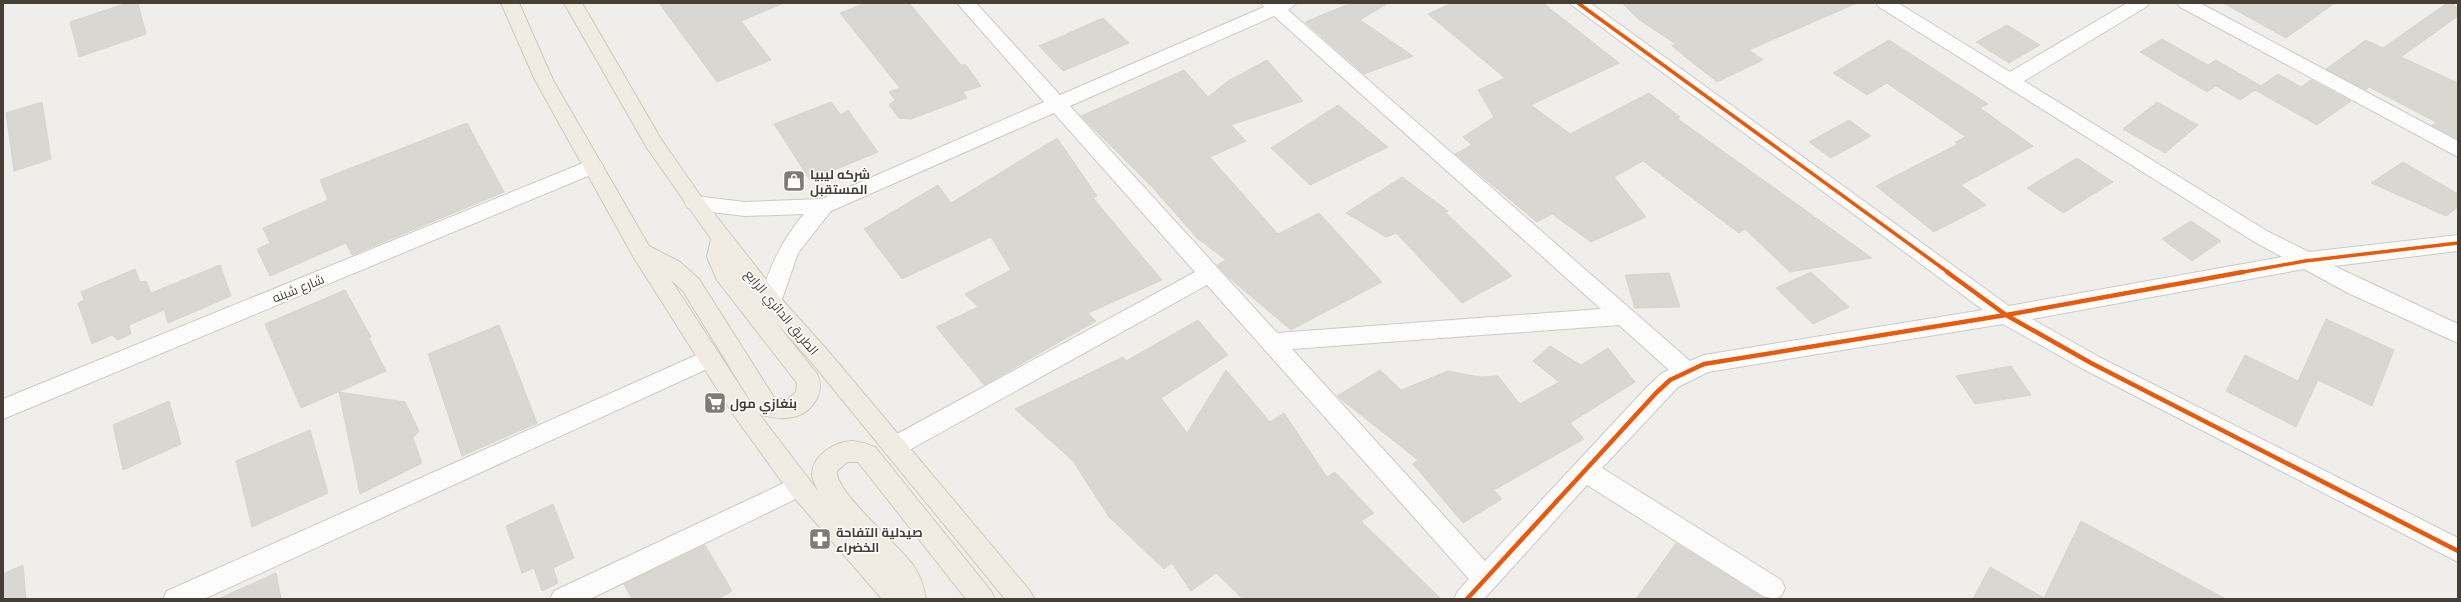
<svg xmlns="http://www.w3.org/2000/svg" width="2461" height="602" font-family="'PT Sans',Cairo,sans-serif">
	<rect width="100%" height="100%" fill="#efeeea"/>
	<path fill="#d9d7d2" stroke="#d7d5cf" d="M127,3H138L146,34L79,57L70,22Z
		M659,3H784L741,21L771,60L717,82Z
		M865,3H909L961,65L965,64L981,86L963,92L967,98L911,119L899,118L889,105L895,100L889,92L900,88L840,13Z
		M1351,3H1388L1360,20L1413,56L1364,74L1305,22Z
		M1452,3H1543L1619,63L1531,105L1570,134L1649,93L1680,117L1678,119L1872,258L1790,272L1745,229L1739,233L1643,161L1614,177L1646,217L1591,242L1552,214L1537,222L1455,154L1472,145L1463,137L1494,117L1478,90L1505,78L1428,14Z
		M1622,3H1857L1749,50L1763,60L1717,82L1672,46L1676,44L1638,19Z
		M2223,3H2335L2286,38Z
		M2447,3H2453L2458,10V16L2401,57L2458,83V139L2432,125L2436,122L2369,87L2366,90L2326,69L2366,40L2383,48Z
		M1103,18L1129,43L1063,71L1039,46Z
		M2007,25L2040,45L2009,63L1976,42Z
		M2162,39L2208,65L2216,60L2261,86L2240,100L2216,86L2207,92L2140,52Z
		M1889,40L1988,104L1980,108L2033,146L1961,185L1986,205L1934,232L1876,186L1958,144L1955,142L1966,137L1887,83L1867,95L1833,73Z
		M1267,60L1303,101L1231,125L1246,141L1210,157L1278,234L1319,213L1382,282L1291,330L1227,276L1217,265L1226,260L1197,238L1152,187L1081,116L1184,70L1208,97L1228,81Z
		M2278,74L2301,87L2311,80L2351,101L2317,125L2255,90Z
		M42,102L51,159L14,171L6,113Z
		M831,102L841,115L848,110L878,152L810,180L774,124Z
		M2157,102L2198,125L2165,153L2123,129Z
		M1338,105L1388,147L1310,185L1271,148Z
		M1849,120L1871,136L1831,158L1809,142Z
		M467,123L504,192L352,255L346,243L270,276L257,249L270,243L263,228L328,200L320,180Z
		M1057,138L1097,196L1093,198L1162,280L1088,313L1096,321L984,385L936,327L978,307L965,294L1011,270L991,237L902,279L864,229L938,185L951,203Z
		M2077,158L2113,182L2063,213L2027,188Z
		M2403,162L2458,194V207L2446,216L2371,183Z
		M1402,177L1448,211L1445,212L1512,276L1462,303L1396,233L1386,237L1346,213Z
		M2191,221L2221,241L2192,261L2162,239Z
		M220,265L231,296L168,323L164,310L129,325L131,334L118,340L112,335L92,344L78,303L84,300L81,292L135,269L140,282L146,281L151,293Z
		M1811,272L1849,307L1813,324L1776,288Z
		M1669,273L1680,307L1635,308L1625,275Z
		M345,290L371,337L369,338L386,371L301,408L265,324Z
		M2326,319L2394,350L2372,406L2318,380L2296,427L2226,391L2245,355L2298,381Z
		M1198,320L1228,355L1161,398L1187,433L1226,370L1270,422L1284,413L1327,477L1335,472L1374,513L1361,521L1441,599H1243L1216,573L1191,591L1172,563L1164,569L1109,517L1073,461L1015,409L1123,357L1126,361Z
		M499,325L537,423L462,456L428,354Z
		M1550,346L1581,365L1608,348L1635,382L1570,423L1584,439L1494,490L1502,499L1463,523L1413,464L1418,460L1337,396L1380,370L1401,390L1448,371L1480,377L1498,376L1520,404L1559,382L1533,361Z
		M2011,366L2031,395L1975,404L1956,376Z
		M339,392L405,402L419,431L413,438L422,463L360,494Z
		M169,401L181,444L123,470L113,425Z
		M310,430L328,493L252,527L236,461Z
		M553,504L574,558L553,568L558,583L542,591L534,568L522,573L506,526Z
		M2081,521L2226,599H1973L1990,567L2044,598Z
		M1676,543L1762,597L1767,599H1636Z
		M705,545L732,591L718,599H632L624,584Z
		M23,565L26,599H3V574Z
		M276,573L281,599H218Z"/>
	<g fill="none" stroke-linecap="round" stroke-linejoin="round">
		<g stroke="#cccac6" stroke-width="2">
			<path id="minor" d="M957,3H976L1060,95L1264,7L1261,3H1297L1288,10L1690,361L1704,355L1983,310L1569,3H1590L2009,306L2282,257L2253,241L1879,7L1876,3H1898L2010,72L2127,3H2149L2146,7L2024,81L2267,231L2309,252L2458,235V251L2334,266L2458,324V343L2348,293L2304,269L2032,319L2099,357L2458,538V562L2083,369L2003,324L1708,372L1678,387L1602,468L1781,580L1785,588L1781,596L1774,599L1763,596L1587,485L1484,599H1454L1458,591L1469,579L1207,285L902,454L894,457L886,454L882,447L886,440L1195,272L1054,113L831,211L798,253L779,308L771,310L763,308L760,302C768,268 782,240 804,214L745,216L695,210L688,208L685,203L688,198L695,196L745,202L822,199L1044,102ZM1274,16L1601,309L1277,333L1070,106ZM1619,325L1669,370L1662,373L1648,386L1485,561L1292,349Z
				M2177,3H2200L2458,141V157L2180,7Z
				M593,159L600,161L603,166L600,171L3,419V399Z
				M710,349L718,352L721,358L718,364L204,599H163L167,591Z
				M799,476L808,479L811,486L808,493L590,599H550L554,591Z"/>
		</g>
		<g stroke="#d0cab8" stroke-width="2">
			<path id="major" d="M501,3H519L553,80L649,246L680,262L699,279L775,399H788L796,392L797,383L717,280L707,257L711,239L647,148L564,3H582L661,139L702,198L779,296L829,352L1030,591L1034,599H1005L813,364L774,320L817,374C821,383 821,390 817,398C806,421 780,421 759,414L818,491C816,486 813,481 812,476C811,456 835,441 853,441C861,442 868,444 875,447L991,591L995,599H966L858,462H847L837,471C834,491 900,546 913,565C920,575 924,587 926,599H882L790,493L735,417L634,258L535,80ZM671,280L683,291L756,410L751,403Z"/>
		</g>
		<use href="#minor" fill="#fdfcfc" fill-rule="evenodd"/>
		<use href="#major" fill="#f0ece4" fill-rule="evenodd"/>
		<g stroke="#fff" stroke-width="5.5">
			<path id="cycleway-far1" d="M1578,3L1949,273
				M2238,273L2305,261L2458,243"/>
		</g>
		<g stroke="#fff" stroke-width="7">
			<path id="cycleway" d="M1947,272L2006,315L2091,363L2458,551
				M1467,599L1656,393L1670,380L1704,364L2006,315L2243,272"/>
		</g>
		<use href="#cycleway-far1" stroke="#e8590c" stroke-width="3.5"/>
		<use href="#cycleway" stroke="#e8590c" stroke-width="4.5"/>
	</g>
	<defs>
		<g id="shop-square" transform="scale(1.15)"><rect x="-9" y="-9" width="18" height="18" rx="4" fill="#807c75" stroke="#fff"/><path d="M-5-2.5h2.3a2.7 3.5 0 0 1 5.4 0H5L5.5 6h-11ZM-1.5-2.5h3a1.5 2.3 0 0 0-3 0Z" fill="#fff"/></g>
		<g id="supermarket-square" transform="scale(1.15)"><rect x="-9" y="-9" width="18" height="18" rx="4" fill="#807c75" stroke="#fff"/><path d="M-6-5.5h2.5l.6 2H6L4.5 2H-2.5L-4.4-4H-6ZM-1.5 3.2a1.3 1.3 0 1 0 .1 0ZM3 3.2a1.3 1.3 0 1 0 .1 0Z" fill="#fff"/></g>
		<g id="pharmacy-square" transform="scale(1.15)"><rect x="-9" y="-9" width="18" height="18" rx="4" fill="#807c75" stroke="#fff"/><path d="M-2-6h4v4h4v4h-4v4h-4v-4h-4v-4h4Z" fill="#fff"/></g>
	</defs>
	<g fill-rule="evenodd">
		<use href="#shop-square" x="794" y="181"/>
		<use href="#supermarket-square" x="715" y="403"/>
		<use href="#pharmacy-square" x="820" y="539"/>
	</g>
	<g text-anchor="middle" stroke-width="3" stroke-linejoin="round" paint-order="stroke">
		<g font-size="13" font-weight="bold" fill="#453f36" stroke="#fff" text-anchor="start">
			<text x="810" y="179">شركه ليبيا<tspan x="810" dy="15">المستقبل</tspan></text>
			<text x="730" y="408">بنغازي مول</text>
			<text x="836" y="537">صيدلية التفاحة<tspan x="836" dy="15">الخضراء</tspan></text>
		</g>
		<g font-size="13" fill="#453f36" stroke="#fff">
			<text transform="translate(298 288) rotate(-22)" y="5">شارع شبنه</text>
			<text transform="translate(782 312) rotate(50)" y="5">الطريق الدائري الرابع</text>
		</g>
	</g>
	<rect width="2461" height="602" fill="none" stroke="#453f36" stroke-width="8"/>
</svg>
